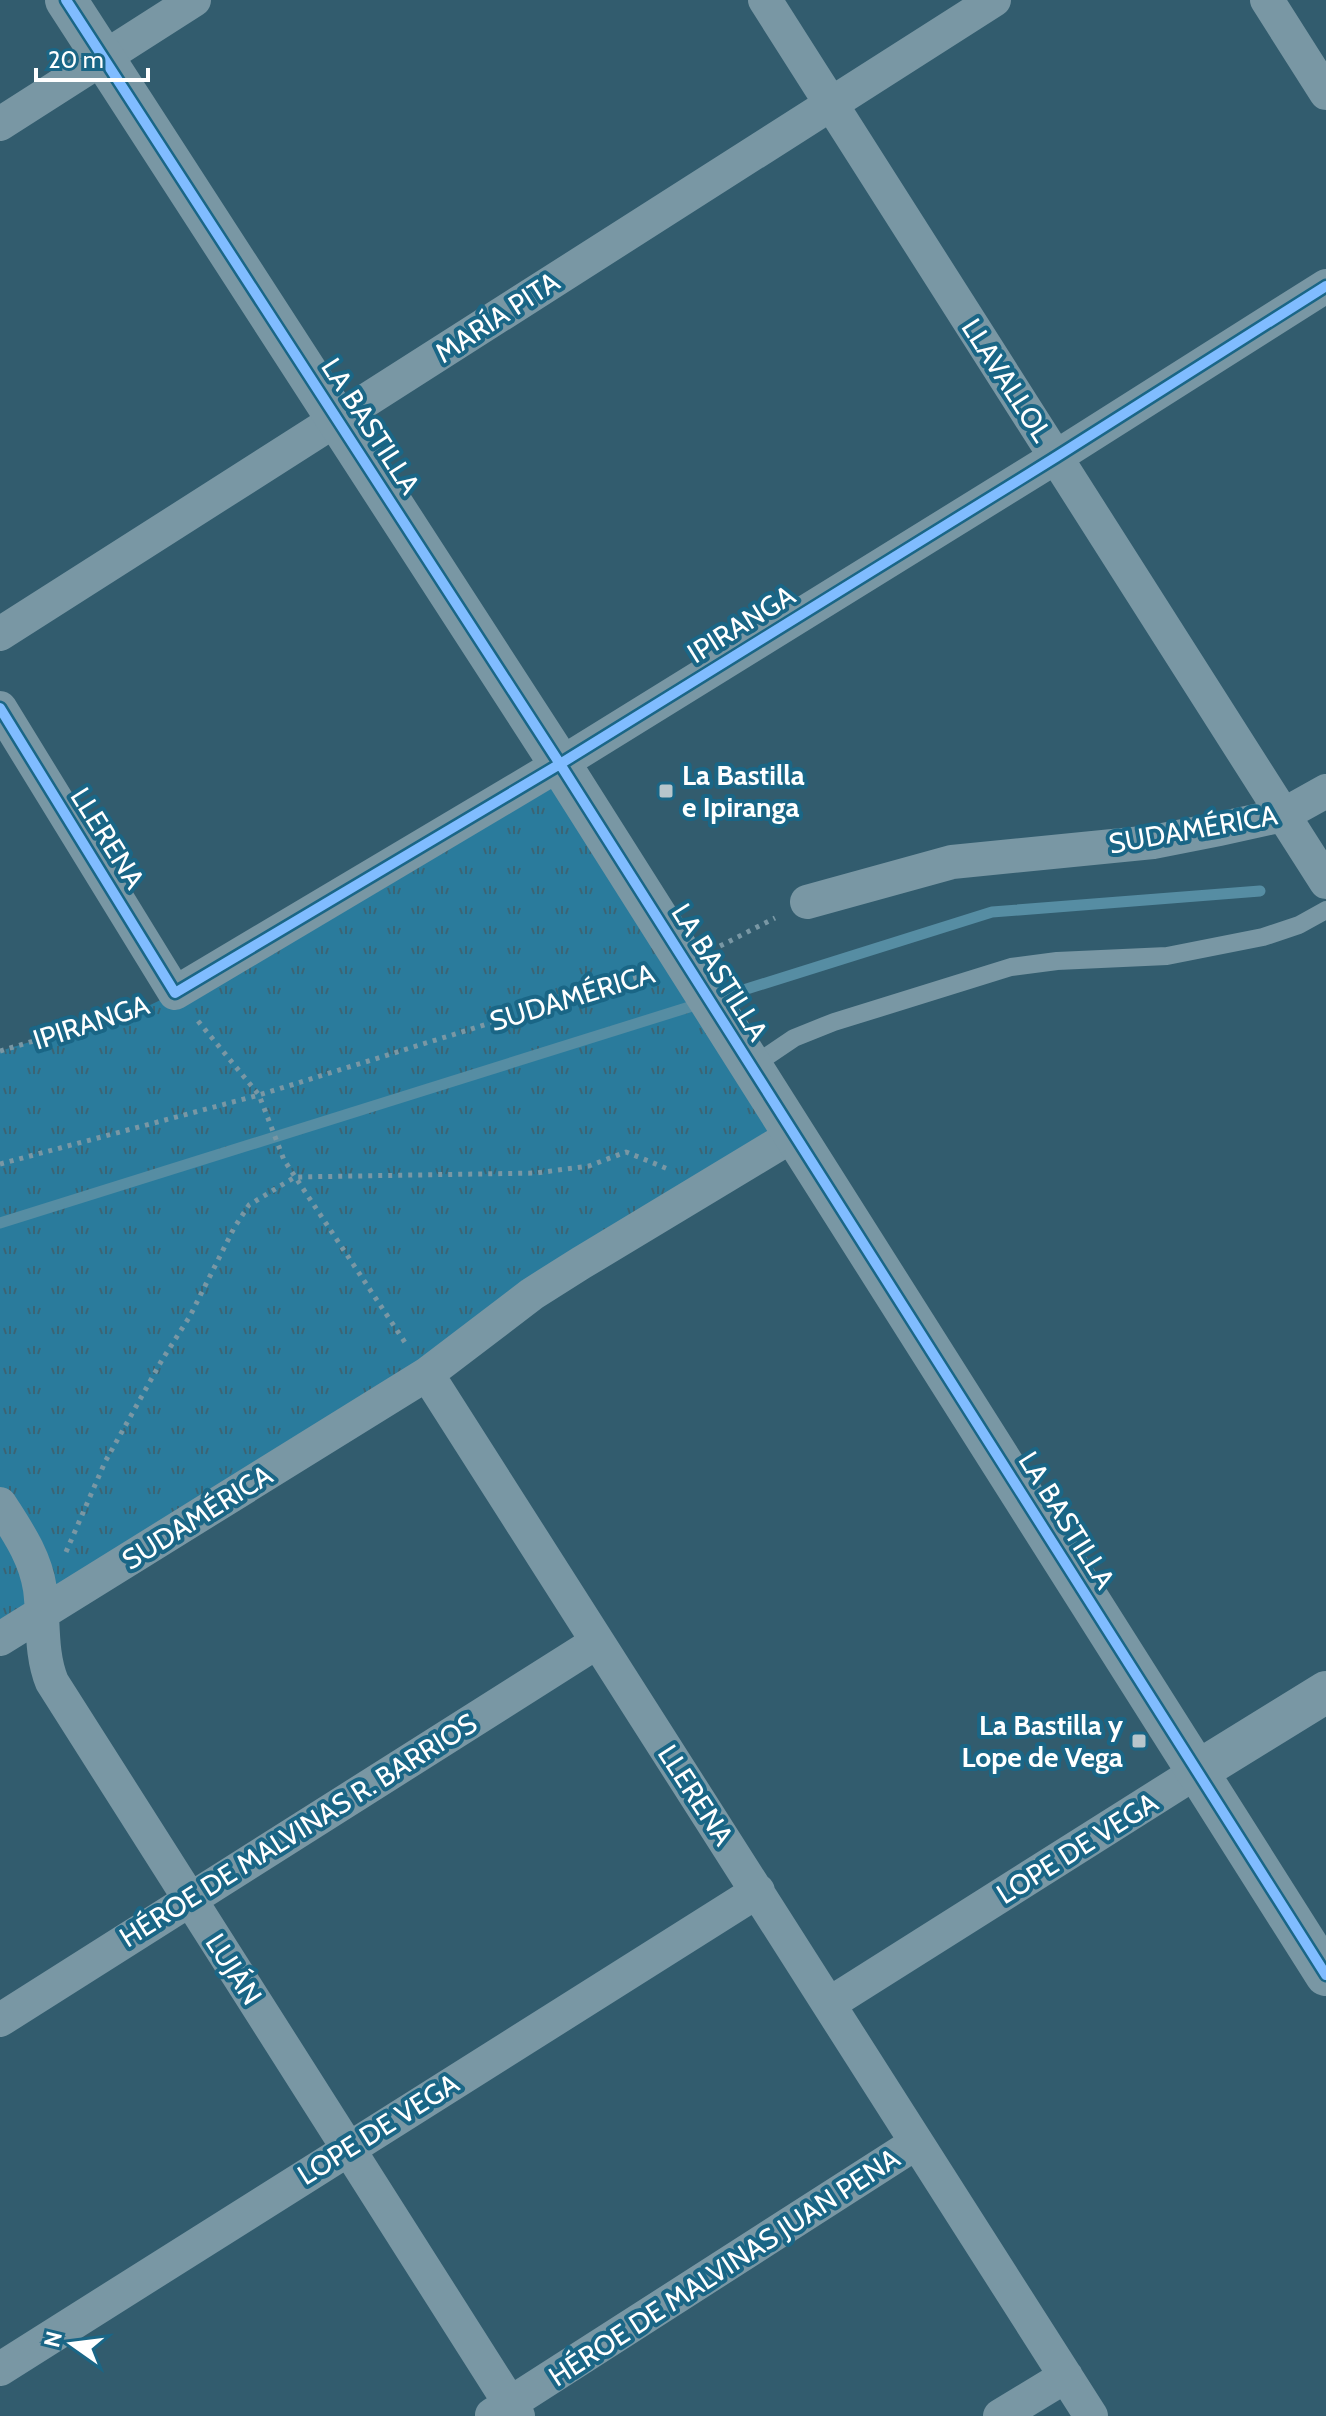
<svg xmlns="http://www.w3.org/2000/svg" width="1326" height="2416" font-family="Cabin,sans-serif">
	<defs>
		<pattern id="park-tufts" width="24" height="20" patternUnits="userSpaceOnUse" patternTransform="scale(2)"><rect width="24" height="20" fill="#2a7b9c"/><path d="M3 7l-1-3M5 7V3M7 7l1-3M15 17l-1-3M17 17v-4M19 17l1-3" fill="none" stroke="#3b6474"/></pattern>
	</defs>
	<rect width="100%" height="100%" fill="#325c6e"/>
	<path fill="url(#park-tufts)" d="M560,764L795,1134L0,1639V1051L146,1007L175,993Z"/>
	<g fill="none" stroke-linecap="round" stroke-linejoin="round">
		<path stroke="#568da3" stroke-width="11" d="M718,998L992,912L1260,891
			M0,1223L702,1003"/>
		<path stroke="#7997a4" stroke-width="5" stroke-dasharray="4 6" stroke-linecap="butt" d="M720,946L775,918
			M198,1021L259,1095L284,1160L408,1347
			M0,1051L145,1008
			M0,1164L259,1095L648,974
			M66,1552L105,1462L162,1360L190,1316L234,1228L249,1205L295,1177L536,1173L589,1166L626,1152L668,1169"/>
		<path stroke="#7997a4" stroke-width="18" d="M751,1067L794,1038L834,1022L1011,967L1057,961L1167,956L1263,937L1299,925L1326,910"/>
		<path stroke="#7997a4" stroke-width="34" d="M765,0L1326,882
			M1267,0L1326,93
			M0,124L194,0
			M0,634L994,0
			M0,708L175,993L560,764L1056,457L1326,286
			M807,902L952,862L1153,842L1219,829L1283,815L1326,791
			M427,1374L1091,2416
			M0,1504C17,1531 35,1556 40,1589C44,1619 40,1653 52,1682L518,2416
			M0,1639L427,1374L532,1294L581,1263L795,1134
			M829,2004L1198,1771
			M0,2020L597,1642
			M0,2369L758,1891
			M492,2415L916,2143
			M1000,2416L1066,2376"/>
		<path stroke="#7997a4" stroke-width="42" d="M66,0L560,764L1326,1975
			M1198,1771L1326,1692"/>
		<g stroke="#1a6686" stroke-width="15">
			<path id="cycleway" d="M66,0L560,764L1326,1975
				M0,708L175,993L560,764L1056,457L1326,286"/>
		</g>
		<use href="#cycleway" stroke="#80bcff" stroke-width="10"/>
	</g>
	<g fill="#b7c6cc" stroke="#1a6686" stroke-width="3">
		<rect x="658" y="783" width="16" height="16" rx="4"/>
		<rect x="1131" y="1733" width="16" height="16" rx="4"/>
	</g>
	<g text-anchor="middle" stroke-width="8" stroke-linejoin="round" paint-order="stroke">
		<g font-size="28" fill="#fff" stroke="#1a6686">
			<text transform="translate(497 317) rotate(-33)" y="10">MARÍA PITA</text>
			<text transform="translate(1007 380) rotate(57)" y="10">LLAVALLOL</text>
			<text transform="translate(371 426) rotate(57)" y="10">LA BASTILLA</text>
			<text transform="translate(741 624) rotate(-32)" y="10">IPIRANGA</text>
			<text transform="translate(1193 829) rotate(-10)" y="10">SUDAMÉRICA</text>
			<text transform="translate(108 838) rotate(58)" y="10">LLERENA</text>
			<text transform="translate(720 972) rotate(58)" y="10">LA BASTILLA</text>
			<text transform="translate(572 997) rotate(-17)" y="10">SUDAMÉRICA</text>
			<text transform="translate(91 1022) rotate(-18)" y="10">IPIRANGA</text>
			<text transform="translate(197 1517) rotate(-32)" y="10">SUDAMÉRICA</text>
			<text transform="translate(1067 1520) rotate(58)" y="10">LA BASTILLA</text>
			<text transform="translate(696 1795) rotate(57)" y="10">LLERENA</text>
			<text transform="translate(298 1830) rotate(-32)" y="10">HÉROE DE MALVINAS R. BARRIOS</text>
			<text transform="translate(1077 1848) rotate(-32)" y="10">LOPE DE VEGA</text>
			<text transform="translate(234 1969) rotate(57)" y="10">LUJÁN</text>
			<text transform="translate(378 2129) rotate(-32)" y="10">LOPE DE VEGA</text>
			<text transform="translate(724 2267) rotate(-33)" y="10">HÉROE DE MALVINAS JUAN PENA</text>
		</g>
		<g font-size="28" font-weight="bold" fill="#fff" stroke="#1a6686" text-anchor="start">
			<text x="682" y="785">La Bastilla<tspan x="682" dy="32">e Ipiranga</tspan></text>
			<text x="1123" y="1735" text-anchor="end">La Bastilla y<tspan x="1123" dy="32">Lope de Vega</tspan></text>
		</g>
	</g>
	<g transform="translate(72 2344) rotate(284)" stroke="#1a6686" stroke-width="6" paint-order="stroke">
	<path d="M0-6L14 30L0 20L-14 30Z" fill="#ffffff"/>
	<text y="-12" font-size="22" font-weight="bold" text-anchor="middle" fill="#ffffff">N</text>
	</g>
	<path d="M36 68v12h112v-12" fill="none" stroke="#ffffff" stroke-width="4"/>
	<text x="48" y="68" font-size="24" fill="#ffffff" stroke="#1a6686" stroke-width="6" paint-order="stroke">20 m</text>
</svg>
